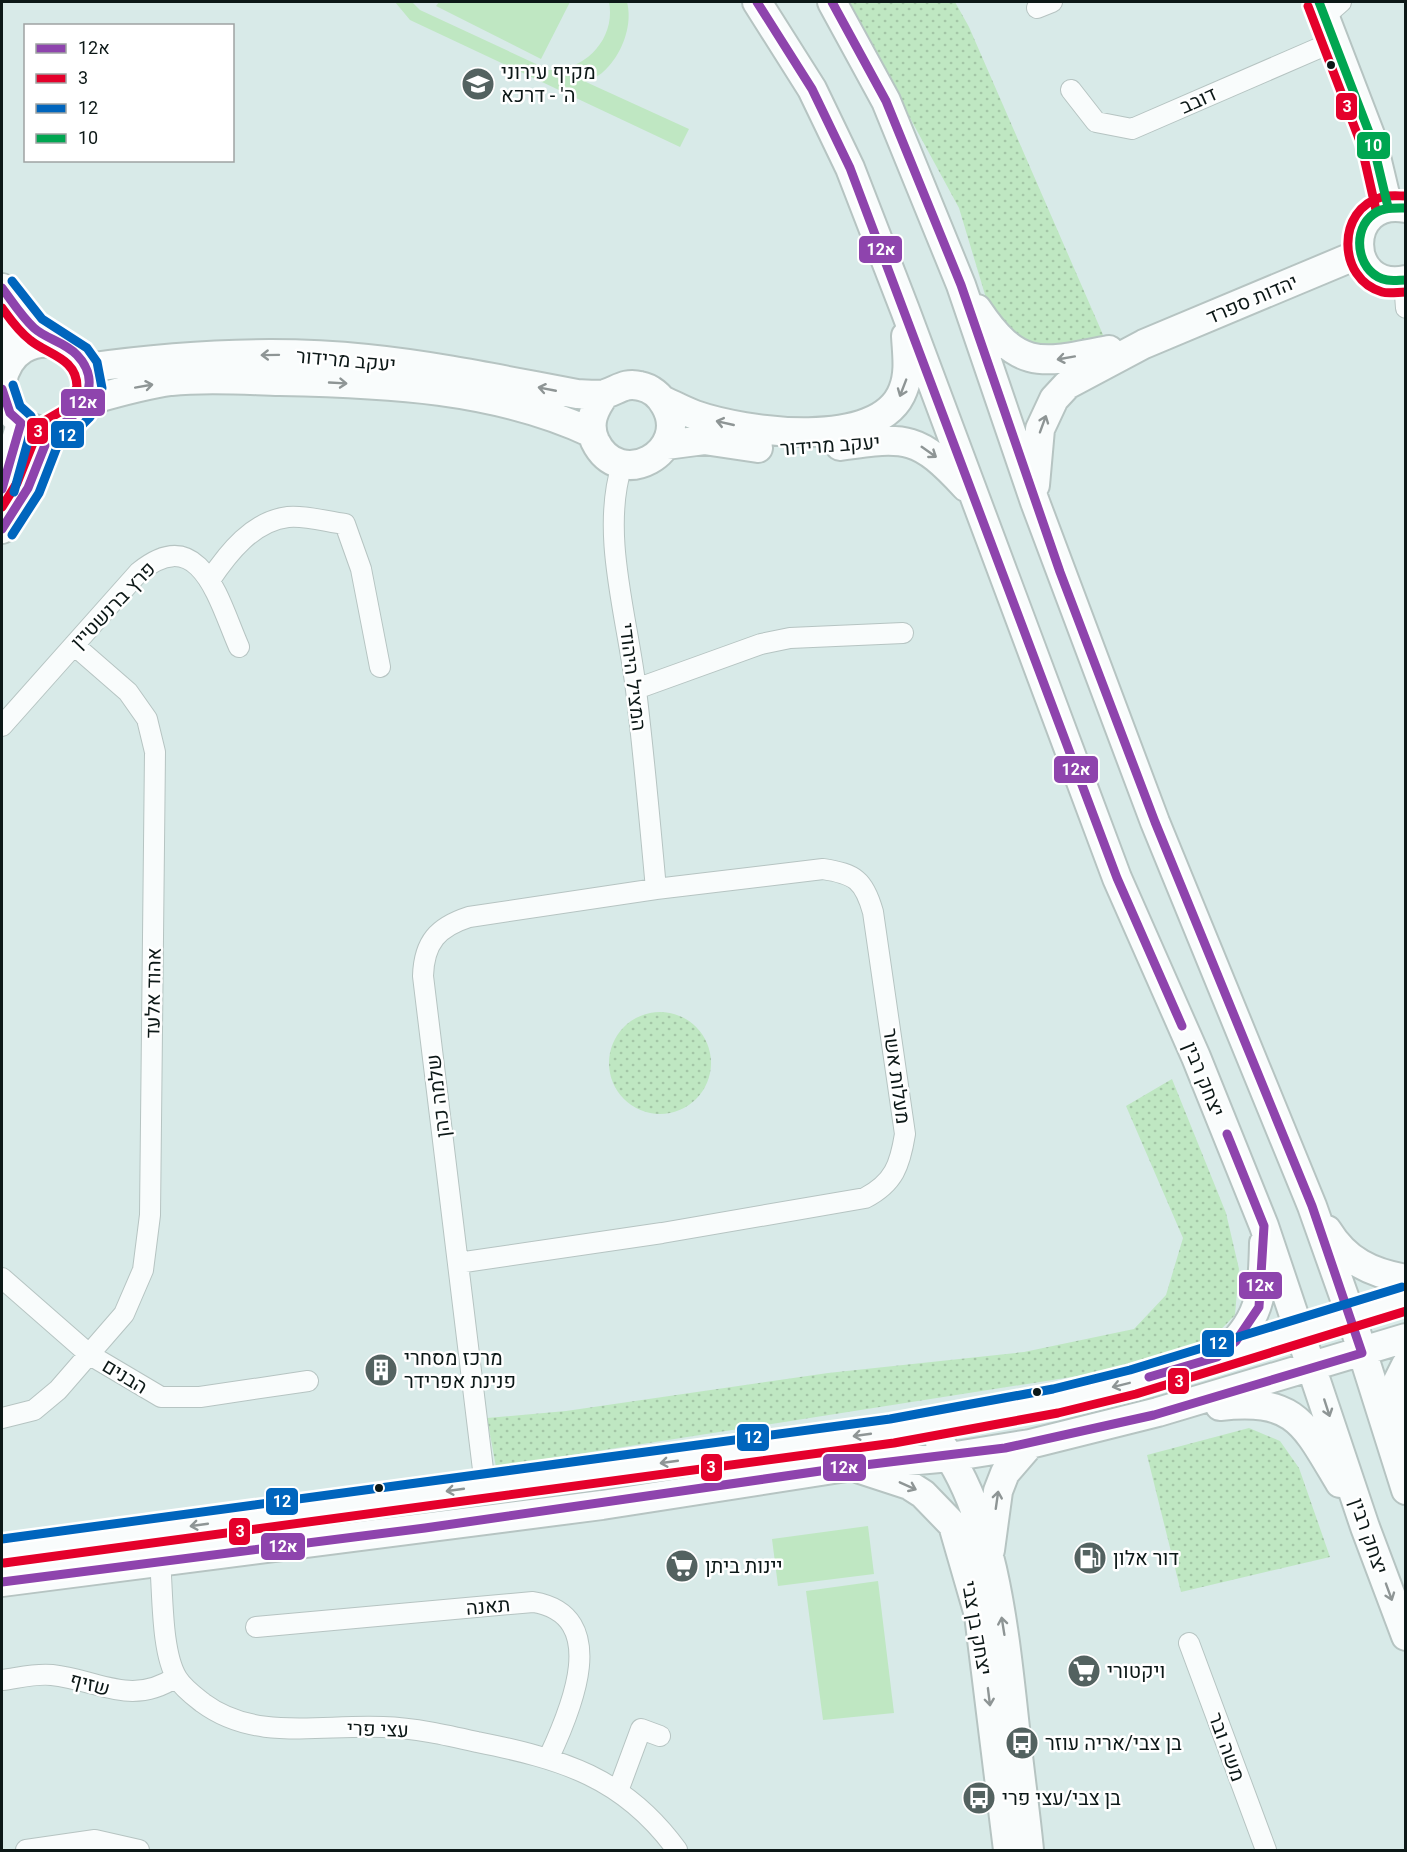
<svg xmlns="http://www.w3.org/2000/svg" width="1407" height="1852" font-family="Roboto,Heebo,sans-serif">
	<defs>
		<pattern id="park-dots" width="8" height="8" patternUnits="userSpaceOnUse" patternTransform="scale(1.5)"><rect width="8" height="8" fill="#bfe7c2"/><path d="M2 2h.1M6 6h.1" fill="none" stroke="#a3c5a6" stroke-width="1.8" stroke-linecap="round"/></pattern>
	</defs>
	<rect width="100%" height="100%" fill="#d8eae8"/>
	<path fill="url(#park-dots)" d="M847,2H955L969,27L1104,337L1038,351L992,318L959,208Z
		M609 1063a51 51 0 1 1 102 0a51 51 0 1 1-102 0Z
		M1172,1079L1226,1213L1239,1269L1235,1315L1200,1351L1097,1373L496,1467L487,1418L566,1411L828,1373L1024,1352L1134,1329L1166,1295L1183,1238L1126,1106Z
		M1249,1428L1280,1441L1299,1468L1330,1557L1181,1592L1147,1455Z"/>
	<path fill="#bfe7c2" d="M395,2H412L420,10L549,70C586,71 616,38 609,2H627C633,25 622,55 603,72C599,76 591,79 586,82L689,129L680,147L410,20Z
		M439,2H570L541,59L436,6Z
		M868,1526L874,1574L778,1586L772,1539Z
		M878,1581L894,1713L823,1720L806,1591Z"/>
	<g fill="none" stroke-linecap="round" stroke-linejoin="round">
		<g stroke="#b6c4c2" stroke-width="22">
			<path id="street" d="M1037,8L1052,2
				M1325,16L1341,2
				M1071,90L1096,122L1132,129L1335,41
				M1404,281L1406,308
				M622,465C600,534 628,619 636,690C644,756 650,823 656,889
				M210,580C228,553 253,521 288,517C305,515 328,522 345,524L361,569L380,667
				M636,689L761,644L790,638L903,633
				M2,726L139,572C201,522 219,602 239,647
				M458,1263L662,1233L865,1198C894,1183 900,1165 905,1134L873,912C864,880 855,874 823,869L656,889L469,917C438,927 424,942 423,976L485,1486
				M2,1278L90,1355L161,1397H200L308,1381
				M2,1418L34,1410L58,1390L124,1314L143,1270L150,1215L155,752L147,719L128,692L74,645
				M160,1562C163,1592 161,1652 177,1678C183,1688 194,1696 203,1703C256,1742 321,1724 383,1727C415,1728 446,1735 477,1742C562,1759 624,1777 677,1850
				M256,1627L533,1602C612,1615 571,1710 549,1757
				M1189,1643L1266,1850
				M2,1680C18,1678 36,1673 52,1675C99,1680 131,1707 176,1677
				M618,1791L641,1729L660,1736
				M26,1850L95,1840L139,1850"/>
		</g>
		<g stroke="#b6c4c2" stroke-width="32">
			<path id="secondary" d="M757,2L812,89L850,168L905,310L1117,878L1196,1057L1264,1226L1365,1527L1406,1636
				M832,2L886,101L961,285L1035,502L1155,822L1312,1206L1351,1316L1406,1490
				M1319,2L1372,140L1388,207
				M1406,208C1343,196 1344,293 1406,280
				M2,288L33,328L52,342
				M977,309C1019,372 1042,363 1109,350
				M2,335L12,357
				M86,368C178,355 273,349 367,359C437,366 507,381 577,394C585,394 597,396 605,394C618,390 625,382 640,386C651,388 660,396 665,405C692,451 620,493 595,441C587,423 594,409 605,394
				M2,382C15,317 104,340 88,398C85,410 76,420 65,426C36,441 6,419 2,389
				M662,400C673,405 684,411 695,415C743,432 880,452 903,390C910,373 907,354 906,336
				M87,401C115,393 142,385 171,381C206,377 245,380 280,381C385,383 496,388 592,433
				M666,445L704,440L758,448
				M840,446C907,436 919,436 966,487
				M1035,485L1040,429L1054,399L1067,385L1144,344L1359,254
				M2,489L21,423
				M2,529L28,488L51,430
				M1327,1230C1346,1261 1371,1273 1406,1279
				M1219,1356C1260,1323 1263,1294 1264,1243
				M1220,1406C1296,1398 1304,1423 1340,1483
				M1397,1432L1396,1385L1406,1365
				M940,1443C995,1516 1005,1639 1015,1728C1019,1769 1025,1809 1029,1850
				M860,1469L909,1485L923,1494L953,1525L979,1615L1008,1850
				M990,1550L998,1491L1005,1473L1030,1444
				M2,1551L892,1431L1056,1401L1133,1382L1302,1332L1406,1298
				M2,1582L602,1505L853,1466L950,1457L1030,1444L1158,1412L1406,1338"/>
		</g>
		<use href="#street" stroke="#f9fcfc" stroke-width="20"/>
		<use href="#secondary" stroke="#f9fcfc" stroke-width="28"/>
		<g stroke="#fff" stroke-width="14">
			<path id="bus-1" d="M757,2L812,89L850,168L1117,878L1182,1026
				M2,288C12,301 21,316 34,328C46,339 65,342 77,355C104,383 82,417 51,430L28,488L2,529
				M2,389L10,413L21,423L2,489
				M1149,1377L1217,1357L1236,1341L1259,1307L1264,1226L1227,1134
				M2,1582L425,1528L848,1467L1005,1448L1154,1415L1362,1353L1312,1206L1155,822L1060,572L961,285L886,101L832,2"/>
		</g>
		<g stroke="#fff" stroke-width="14">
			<path id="bus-2" d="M1308,6L1361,144L1376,210
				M1406,196C1398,196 1389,195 1382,197C1336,209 1337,279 1382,292C1389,294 1398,292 1406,292
				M2,308C10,319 18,331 30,340C48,355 77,358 77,387L65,409L41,423L17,483L2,507
				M4,1563L894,1443L1058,1413L1136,1394L1406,1311"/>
		</g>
		<g stroke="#fff" stroke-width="14">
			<path id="bus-3" d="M12,281L42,319L87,348L97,362L102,388L98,404L90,417L79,428L60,439L39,493L12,535
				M13,385L20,406L31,416L33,423L14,492
				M2,1539L890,1419L1053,1389L1130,1370L1402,1287"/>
		</g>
		<g stroke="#fff" stroke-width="14">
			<path id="bus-4" d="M1319,2L1372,140L1388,207
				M1406,208C1393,208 1380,207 1370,217C1351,235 1359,275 1387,280C1393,281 1400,280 1406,280"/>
		</g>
		<use href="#bus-1" stroke="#8e44ad" stroke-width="9"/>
		<use href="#bus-2" stroke="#e4002b" stroke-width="9"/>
		<use href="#bus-3" stroke="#0065bd" stroke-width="9"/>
		<use href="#bus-4" stroke="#00a651" stroke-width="9"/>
	</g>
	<defs><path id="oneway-shaft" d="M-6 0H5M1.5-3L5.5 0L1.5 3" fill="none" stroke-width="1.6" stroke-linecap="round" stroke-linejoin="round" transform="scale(1.5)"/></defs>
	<g stroke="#8e9595">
		<use href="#oneway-shaft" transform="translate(270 355) rotate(179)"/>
		<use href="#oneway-shaft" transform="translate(1066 358) rotate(170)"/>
		<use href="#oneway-shaft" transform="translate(338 383) rotate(3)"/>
		<use href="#oneway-shaft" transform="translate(144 386) rotate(-10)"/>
		<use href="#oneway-shaft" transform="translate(903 388) rotate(111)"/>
		<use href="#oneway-shaft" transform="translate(547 389) rotate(-169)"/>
		<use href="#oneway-shaft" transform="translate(725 423) rotate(-167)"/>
		<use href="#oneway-shaft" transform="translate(1043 424) rotate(-70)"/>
		<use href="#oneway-shaft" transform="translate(929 452) rotate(35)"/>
		<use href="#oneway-shaft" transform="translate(1121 1385) rotate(166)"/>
		<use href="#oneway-shaft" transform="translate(1327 1408) rotate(72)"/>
		<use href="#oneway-shaft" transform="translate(862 1435) rotate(172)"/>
		<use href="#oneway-shaft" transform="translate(669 1462) rotate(172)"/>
		<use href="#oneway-shaft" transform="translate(908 1486) rotate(24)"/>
		<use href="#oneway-shaft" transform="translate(455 1490) rotate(172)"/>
		<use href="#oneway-shaft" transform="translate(997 1500) rotate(-82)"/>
		<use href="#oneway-shaft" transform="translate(199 1525) rotate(172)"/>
		<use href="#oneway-shaft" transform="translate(1389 1592) rotate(70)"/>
		<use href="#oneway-shaft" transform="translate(1003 1626) rotate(-99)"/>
		<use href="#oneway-shaft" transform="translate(989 1697) rotate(83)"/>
	</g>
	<defs>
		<g id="school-disc" transform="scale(1.725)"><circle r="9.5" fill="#536260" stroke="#fff"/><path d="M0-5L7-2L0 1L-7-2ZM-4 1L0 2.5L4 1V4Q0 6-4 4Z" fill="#fff"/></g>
		<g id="building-disc" transform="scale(1.725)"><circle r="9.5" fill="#536260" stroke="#fff"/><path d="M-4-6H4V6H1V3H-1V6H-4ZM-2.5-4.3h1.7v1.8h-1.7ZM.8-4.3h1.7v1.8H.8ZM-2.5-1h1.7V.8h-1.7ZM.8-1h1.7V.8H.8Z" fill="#fff"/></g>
		<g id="fuel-disc" transform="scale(1.725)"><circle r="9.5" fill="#536260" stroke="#fff"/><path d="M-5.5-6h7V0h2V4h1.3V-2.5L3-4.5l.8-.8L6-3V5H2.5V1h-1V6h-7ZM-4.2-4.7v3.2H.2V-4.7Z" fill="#fff"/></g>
		<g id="supermarket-disc" transform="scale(1.725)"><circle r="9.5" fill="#536260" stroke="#fff"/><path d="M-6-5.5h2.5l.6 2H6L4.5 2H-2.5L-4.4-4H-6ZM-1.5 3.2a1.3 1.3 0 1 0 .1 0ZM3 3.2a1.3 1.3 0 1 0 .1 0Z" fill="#fff"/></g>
		<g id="bus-disc" transform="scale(1.725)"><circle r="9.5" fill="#536260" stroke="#fff"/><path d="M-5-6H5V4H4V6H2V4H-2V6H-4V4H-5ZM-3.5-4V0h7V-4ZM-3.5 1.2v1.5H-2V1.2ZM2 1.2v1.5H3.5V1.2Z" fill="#fff"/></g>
	</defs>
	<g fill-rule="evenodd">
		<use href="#school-disc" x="478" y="84"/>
		<use href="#building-disc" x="381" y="1370"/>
		<use href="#fuel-disc" x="1090" y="1558"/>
		<use href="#supermarket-disc" x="682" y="1566"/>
		<use href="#supermarket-disc" x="1084" y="1671"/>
		<use href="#bus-disc" x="1022" y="1743"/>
		<use href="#bus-disc" x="979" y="1798"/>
	</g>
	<g fill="#0c1817" stroke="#fff" stroke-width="2">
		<circle cx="1331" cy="65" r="5"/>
		<circle cx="1037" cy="1392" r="5"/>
		<circle cx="379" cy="1488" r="5"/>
	</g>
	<g text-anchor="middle" stroke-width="5" stroke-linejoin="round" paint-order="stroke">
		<g font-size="20" fill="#0c1817" stroke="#fff" text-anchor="start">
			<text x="501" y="79">מקיף עירוני<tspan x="501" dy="23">ה' - דרכא</tspan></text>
			<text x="404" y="1365">מרכז מסחרי<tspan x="404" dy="23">פנינת אפרידר</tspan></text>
			<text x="1113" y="1565">דור אלון</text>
			<text x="705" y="1573">יינות ביתן</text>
			<text x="1107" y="1678">ויקטורי</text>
			<text x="1045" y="1750">בן צבי/אריה עוזר</text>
			<text x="1002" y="1805">בן צבי/עצי פרי</text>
		</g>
		<g font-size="20" fill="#0c1817" stroke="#fff">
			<text transform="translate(1198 100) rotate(-24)" y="7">דובב</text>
			<text transform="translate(1252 299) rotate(-23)" y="7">יהדות ספרד</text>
			<text transform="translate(346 360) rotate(5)" y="7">יעקב מרידור</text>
			<text transform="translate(830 445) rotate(-4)" y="7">יעקב מרידור</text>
			<text transform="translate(113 605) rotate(-46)" y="7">פרץ ברנשטיין</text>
			<text transform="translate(633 677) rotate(83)" y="7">המציל היהודי</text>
			<text transform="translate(153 993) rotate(-89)" y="7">אהוד אלעד</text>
			<text transform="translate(897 1076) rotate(82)" y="7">מעלות אשר</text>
			<text transform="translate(1204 1079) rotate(68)" y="7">יצחק רבין</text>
			<text transform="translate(438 1096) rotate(-97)" y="7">שלמה כהן</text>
			<text transform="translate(125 1376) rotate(31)" y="7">הבנים</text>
			<text transform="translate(1369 1536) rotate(71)" y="7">יצחק רבין</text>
			<text transform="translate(488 1606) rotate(-5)" y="7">תאנה</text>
			<text transform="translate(977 1628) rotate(80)" y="7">יצחק בן צבי</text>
			<text transform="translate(90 1684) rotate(15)" y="7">שזיף</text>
			<text transform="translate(378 1729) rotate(2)" y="7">עצי פרי</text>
			<text transform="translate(1227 1747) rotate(70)" y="7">משה ובר</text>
		</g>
	</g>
	<g stroke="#fff" stroke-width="2">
		<rect x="1335" y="92" width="23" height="29" rx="6" fill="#e4002b"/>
		<rect x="1356" y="131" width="35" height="29" rx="6" fill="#00a651"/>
		<rect x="858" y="235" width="45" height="29" rx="6" fill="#8e44ad"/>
		<rect x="60" y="388" width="46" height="29" rx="6" fill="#8e44ad"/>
		<rect x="26" y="417" width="23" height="28" rx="6" fill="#e4002b"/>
		<rect x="50" y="420" width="35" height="29" rx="6" fill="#0065bd"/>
		<rect x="1053" y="755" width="46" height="29" rx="6" fill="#8e44ad"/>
		<rect x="1238" y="1271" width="45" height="29" rx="6" fill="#8e44ad"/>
		<rect x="1201" y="1329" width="34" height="29" rx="6" fill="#0065bd"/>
		<rect x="1167" y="1367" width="23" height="28" rx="6" fill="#e4002b"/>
		<rect x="736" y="1423" width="34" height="29" rx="6" fill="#0065bd"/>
		<rect x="822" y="1453" width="45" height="29" rx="6" fill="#8e44ad"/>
		<rect x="700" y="1453" width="23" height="29" rx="6" fill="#e4002b"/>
		<rect x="265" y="1487" width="34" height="29" rx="6" fill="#0065bd"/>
		<rect x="228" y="1517" width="23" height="29" rx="6" fill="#e4002b"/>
		<rect x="260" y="1532" width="46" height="29" rx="6" fill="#8e44ad"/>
	</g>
	<g font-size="16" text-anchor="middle" font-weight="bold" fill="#fff">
		<text x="1347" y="112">3</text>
		<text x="1373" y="151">10</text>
		<text x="881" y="255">12א</text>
		<text x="83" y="408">12א</text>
		<text x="38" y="437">3</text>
		<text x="67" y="441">12</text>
		<text x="1076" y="775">12א</text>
		<text x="1260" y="1291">12א</text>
		<text x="1218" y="1349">12</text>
		<text x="1179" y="1387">3</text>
		<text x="753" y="1443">12</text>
		<text x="844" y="1473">12א</text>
		<text x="711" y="1473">3</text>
		<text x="282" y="1507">12</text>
		<text x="240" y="1537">3</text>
		<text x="283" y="1552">12א</text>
	</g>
	<rect width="1407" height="1852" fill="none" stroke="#0c1817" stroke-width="6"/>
	<rect x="24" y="24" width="210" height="138" fill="#ffffff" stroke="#9ea3a2" stroke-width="1.5"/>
	<rect x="36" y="44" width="30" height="9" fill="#8e44ad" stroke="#9ea3a2" stroke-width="1.5"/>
	<text x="78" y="54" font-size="18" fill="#0c1817">12א</text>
	<rect x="36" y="74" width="30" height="9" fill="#e4002b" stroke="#9ea3a2" stroke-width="1.5"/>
	<text x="78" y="84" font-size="18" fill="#0c1817">3</text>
	<rect x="36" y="104" width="30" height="9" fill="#0065bd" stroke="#9ea3a2" stroke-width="1.5"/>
	<text x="78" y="114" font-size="18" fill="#0c1817">12</text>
	<rect x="36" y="134" width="30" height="9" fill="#00a651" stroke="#9ea3a2" stroke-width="1.5"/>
	<text x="78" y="144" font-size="18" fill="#0c1817">10</text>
</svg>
